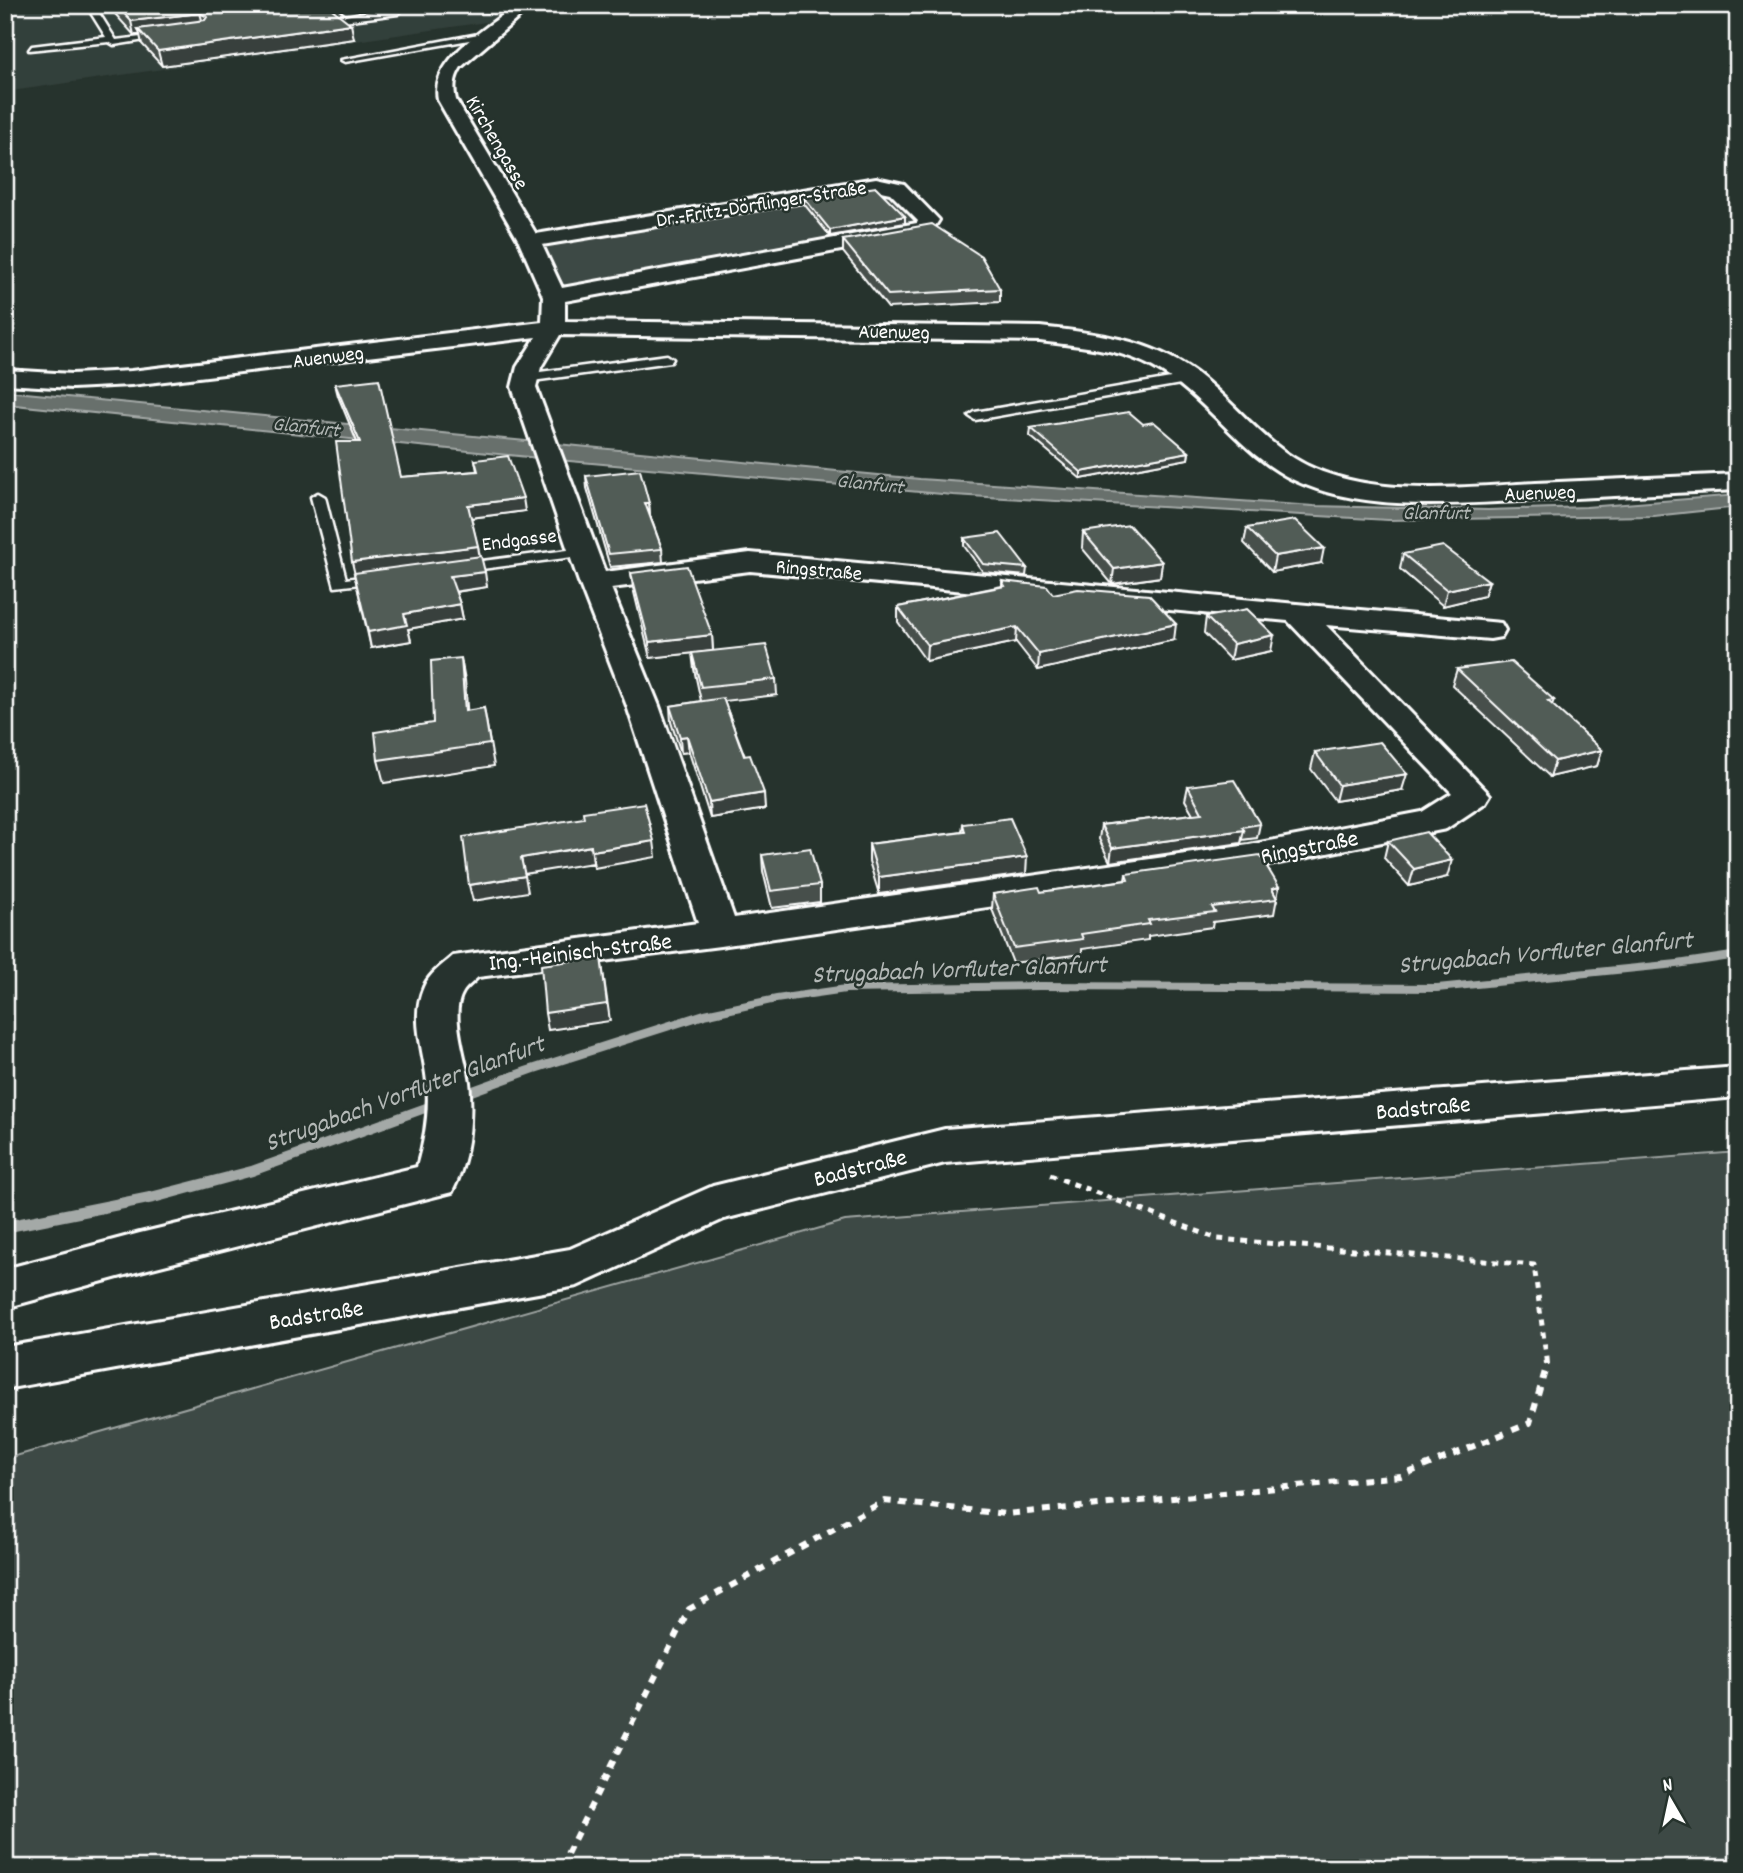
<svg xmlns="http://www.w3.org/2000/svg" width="1743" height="1873" font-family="Dekko,sans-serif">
	<rect width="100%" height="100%" fill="#26332d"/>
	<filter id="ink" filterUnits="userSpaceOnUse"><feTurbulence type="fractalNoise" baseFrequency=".0143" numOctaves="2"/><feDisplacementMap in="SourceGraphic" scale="14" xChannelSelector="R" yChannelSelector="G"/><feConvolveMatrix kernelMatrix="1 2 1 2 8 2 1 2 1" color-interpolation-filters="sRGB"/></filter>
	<g filter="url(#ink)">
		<path fill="#333f3a" d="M5,5H512L493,21L5,92Z"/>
		<path fill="#3e4944" stroke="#9ea4a2" stroke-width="2" d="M878,187L889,189L922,222L913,228L572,288L563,285L541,244Z
			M1738,1152V1868H5V1459L845,1221Z"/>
		<path fill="#67706c" stroke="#a4a9a7" stroke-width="2" d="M5,391L920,479L1314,506L1488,510L1586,507L1738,495V507L1654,516L1388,520L953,495L558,460L5,404Z"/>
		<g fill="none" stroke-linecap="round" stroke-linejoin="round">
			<path fill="#a4a9a7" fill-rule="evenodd" d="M1738,951V959L1677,968L1437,992L1040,990L846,993L776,1003L705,1019L535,1073L253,1176L154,1203L5,1233V1221L154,1191L251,1166L525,1067L704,1010L776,995L846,985L1040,982L1437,984L1677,960Z"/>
			<g stroke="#fff" stroke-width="5">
				<path id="service" d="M86,5H94L116,40L166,34L170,36L114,45L109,42L29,50L32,46L106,37Z
					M322,5H331L345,16L408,5L398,14L343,21Z
					M489,32L492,36L345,62L341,60Z
					M667,355L673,359L671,362L525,382L519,378L525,374Z
					M1188,375L1194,379L1192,382L975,420L969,416L975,412Z
					M318,493L325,497L346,579L381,574L388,578L386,581L335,587L311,497Z
					M583,548L590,552L588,555L459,572L452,568L459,564Z"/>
			</g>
			<g stroke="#fff" stroke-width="6">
				<path id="minor" d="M516,5H533L461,67C454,78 453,87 456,100L536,234L876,178L904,184L939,220L932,231L917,236L565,301V321L1040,327C1095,333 1150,339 1196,373C1236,403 1268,450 1315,469C1381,497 1466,487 1536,483C1603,480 1671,477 1738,474V490C1672,493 1607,496 1541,500C1463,503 1367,514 1294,480C1239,454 1207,396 1153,367C1119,348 1078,346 1040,341L560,335L541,367L536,387L605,572L750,553L1501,623L1505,630L1501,637L1490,639L1326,625L1490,795L1485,803L1446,829L1249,869L720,946L478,977C474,981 466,987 463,992C449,1014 466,1058 469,1082C473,1118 469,1160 452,1192L140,1271L5,1308V1269L140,1233L417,1167C425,1139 430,1112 427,1082C424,1050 410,1018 424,987C429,974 443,965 453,956L698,923L627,706L579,582L512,387L517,367L536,337L131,385L72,388L5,384V370L72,374L131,371L542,322L543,296L519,241L438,100C430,59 488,28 516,5ZM876,190L890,193L918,221L917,223L562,288L542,245ZM750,571L1288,621L1452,793L1422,812L1249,845L734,918L659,706L611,588Z
					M1738,1067V1097L945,1163L724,1219L577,1286L5,1389V1347L570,1249L713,1186L945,1129Z"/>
			</g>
			<path stroke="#fff" stroke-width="5" stroke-dasharray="6 6" stroke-linecap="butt" d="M1050,1175L1218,1239L1534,1265L1546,1355"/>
			<path stroke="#fff" stroke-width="6" stroke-dasharray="8 8" stroke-linecap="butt" d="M560,1868L689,1609L884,1501L1006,1514L1401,1476L1530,1423L1547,1364L1546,1353"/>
			<use href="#service" fill="#26332d" fill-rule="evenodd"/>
			<use href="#minor" fill="#26332d" fill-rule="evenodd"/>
		</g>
		<path fill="#464f4b" stroke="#fff" stroke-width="2" d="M107,5H327L354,39L162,66L142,44L140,35H134Z
			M433,5H504L494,13L434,10Z
			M804,198L905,223L830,236L804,204Z
			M843,240L1000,289V302L888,308L843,252Z
			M335,384L401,477L477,471L475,460L525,511L471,518L487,587L456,592L460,604L463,619L408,629L411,641L371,648L354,573H355L357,442L338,396Z
			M1143,424L1189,452L1188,459L1081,479L1030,436L1031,428Z
			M586,476L649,503L650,515L662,549L663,562L610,567L587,488Z
			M1247,528L1321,563L1272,572L1244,543Z
			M1083,532L1162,562L1160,577L1112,584L1082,548Z
			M964,538L1027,568L1026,576L983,572L964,546Z
			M1403,554L1489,581L1484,596L1443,606L1400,569Z
			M631,573L712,635L713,651L776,679L777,695L724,701L765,809L710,818L689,752L681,753L671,722L670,706L701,701L694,669L692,653L650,658L633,588Z
			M1002,581L1053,594L1174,640L1038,670L1016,642L926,661L898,622V607L1002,586Z
			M1206,617L1271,651L1230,660L1204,633Z
			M1457,669L1554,700L1552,705L1602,750L1597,766L1550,777L1452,685Z
			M1315,752L1402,790L1335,801L1311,769Z
			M1188,786L1260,824L1257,838L1242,840L1241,843L1110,862L1099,839L1101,825L1193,814L1185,800Z
			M963,824L1026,874L879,894L869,861V844L962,832Z
			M1388,841L1447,877L1409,886L1384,858Z
			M762,855L820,885V902L772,908L763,871Z
			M1126,874L1279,887L1274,914L1213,922L1212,927L1148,936V940L1082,949V954L1013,963L992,909L993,894L1041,892L1125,880Z"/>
		<path fill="#39403d" stroke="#fff" stroke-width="2" d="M493,5H504L494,13Z
			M200,13L204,27L138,29L140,35H134L131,21Z
			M351,24L354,39L162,66L158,51Z
			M905,216V223L830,236V230Z
			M1189,452L1188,459L1081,479V472Z
			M523,498L525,511L470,518L468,505Z
			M645,503H649L650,515Z
			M478,546L480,559L355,575L352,562Z
			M1324,548L1321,563L1272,572L1275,556Z
			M1162,562L1160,577L1112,584L1114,569Z
			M485,572L487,587L453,592L450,576Z
			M1489,581L1484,596L1443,606L1447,590Z
			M460,604L463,619L408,629L411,641L371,648L368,632L404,614Z
			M1176,624L1174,640L1038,670L1039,654Z
			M1017,627L1016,642L926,661L927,645Z
			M712,635L713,651L650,658L649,642Z
			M1274,635L1271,651L1230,660L1233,644Z
			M461,658L465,680L469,733L465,711Z
			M484,708L494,766L384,783L378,760Z
			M687,736L689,752L681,753L680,737Z
			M1602,750L1597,766L1550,777L1555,761Z
			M1407,774L1402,790L1335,801L1339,785Z
			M764,793L765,809L710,818L709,802Z
			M1244,830L1241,843L1110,862L1112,848Z
			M654,841L656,857L594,868L592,851Z
			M591,846L593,863L524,874L521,858Z
			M1027,857L1026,874L879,894V877Z
			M1452,860L1447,877L1409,886L1414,869Z
			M525,876L528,892L473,901L469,885Z
			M1279,887L1277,899L1272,889Z
			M601,957L610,1021L548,1030L545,1013Z"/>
		<path fill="#515c57" stroke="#fff" stroke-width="2" d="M116,5H327L351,24L158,51L138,29L205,20L207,17L200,13L131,21Z
			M876,187L905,216L830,230L804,198Z
			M932,224L981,256L1000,289L888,295L843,240Z
			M379,379L401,477L478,471L475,460L508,456L523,498L468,505L478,546L352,562L336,442H360L335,384Z
			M1129,412L1143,424L1154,422L1189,452L1081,472L1031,428Z
			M640,470L649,503H645L662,549L609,554L586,476Z
			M1295,520L1324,548L1275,556L1247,528Z
			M1129,525L1162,562L1114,569L1083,532Z
			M1000,533L1027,568L983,564L964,538Z
			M1443,546L1489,581L1447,590L1403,554Z
			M481,556L485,572L450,576L460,604L404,614L407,625L368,632L354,573Z
			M687,566L712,635L649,642L631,573Z
			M1002,581L1047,586L1053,594L1078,589L1149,595L1176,624L1039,654L1017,627L927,645L898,607L1005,586Z
			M1247,609L1274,635L1233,644L1206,617Z
			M766,645L776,679L701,687L692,653Z
			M461,658L465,711L484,708L490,744L378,760L375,732L433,723L431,661Z
			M1511,662L1554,700L1548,701L1602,750L1555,761L1457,669Z
			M723,698L744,756L750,755L764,793L709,802L687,736L680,737L670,706Z
			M1380,742L1407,774L1339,785L1315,752Z
			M1234,780L1260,824L1242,827L1244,830L1112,848L1101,825L1202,813L1188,786Z
			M644,803L654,841L592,851L591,846L521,858L525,876L469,885L463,837L584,818L583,812Z
			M1010,818L1027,857L879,877L869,844L965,832L963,824Z
			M1426,832L1452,860L1414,869L1388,841Z
			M810,848L820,885L771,891L762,855Z
			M1260,855L1279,887L1272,889L1277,899L1212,907L1215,912L1148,920L1150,924L1081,934L1083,939L1014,948L993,894L1039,887L1041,892L1128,880L1126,874Z
			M601,957L607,1004L545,1013L541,965Z"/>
	</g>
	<g text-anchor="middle" stroke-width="5" stroke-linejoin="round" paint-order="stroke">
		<g font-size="21" fill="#fff" stroke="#26332d">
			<text transform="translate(498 142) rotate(60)" y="7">Kirchengasse</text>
			<text transform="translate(761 203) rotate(-9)" y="7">Dr.-Fritz-Dörflinger-Straße</text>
			<text transform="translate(894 331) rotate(1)" y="7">Auenweg</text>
			<text transform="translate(328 356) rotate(-7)" y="7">Auenweg</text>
			<text transform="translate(1540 492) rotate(-2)" y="7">Auenweg</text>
			<text transform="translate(519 539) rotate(-7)" y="7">Endgasse</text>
			<text transform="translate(819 569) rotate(5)" y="7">Ringstraße</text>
		</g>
		<g font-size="21" font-style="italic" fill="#b3b8b6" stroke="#26332d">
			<text transform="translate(306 426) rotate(6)" y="7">Glanfurt</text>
			<text transform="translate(870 483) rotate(6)" y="7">Glanfurt</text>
			<text x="1436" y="519">Glanfurt</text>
		</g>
		<g font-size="24" fill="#fff" stroke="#26332d">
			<text transform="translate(1309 846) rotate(-11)" y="8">Ringstraße</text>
			<text transform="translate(580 951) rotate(-7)" y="8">Ing.-Heinisch-Straße</text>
			<text transform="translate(1423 1107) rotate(-5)" y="8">Badstraße</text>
			<text transform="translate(860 1167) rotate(-14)" y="8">Badstraße</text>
			<text transform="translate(316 1314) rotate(-9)" y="8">Badstraße</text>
		</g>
		<g font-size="26" font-style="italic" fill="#b3b8b6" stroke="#26332d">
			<text transform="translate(1545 951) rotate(-5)" y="9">Strugabach Vorfluter Glanfurt</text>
			<text transform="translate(959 968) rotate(-2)" y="9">Strugabach Vorfluter Glanfurt</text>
			<text transform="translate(404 1092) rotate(-20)" y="9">Strugabach Vorfluter Glanfurt</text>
		</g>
	</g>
	<rect width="1743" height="1873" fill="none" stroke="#26332d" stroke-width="28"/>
	<rect x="14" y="14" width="1715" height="1845" fill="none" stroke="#fff" stroke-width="2.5" filter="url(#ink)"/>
	<g transform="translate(1670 1800) rotate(351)" stroke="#26332d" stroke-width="5" paint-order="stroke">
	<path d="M0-5L12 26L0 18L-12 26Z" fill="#ffffff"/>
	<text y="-10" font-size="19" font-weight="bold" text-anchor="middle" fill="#ffffff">N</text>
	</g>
</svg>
